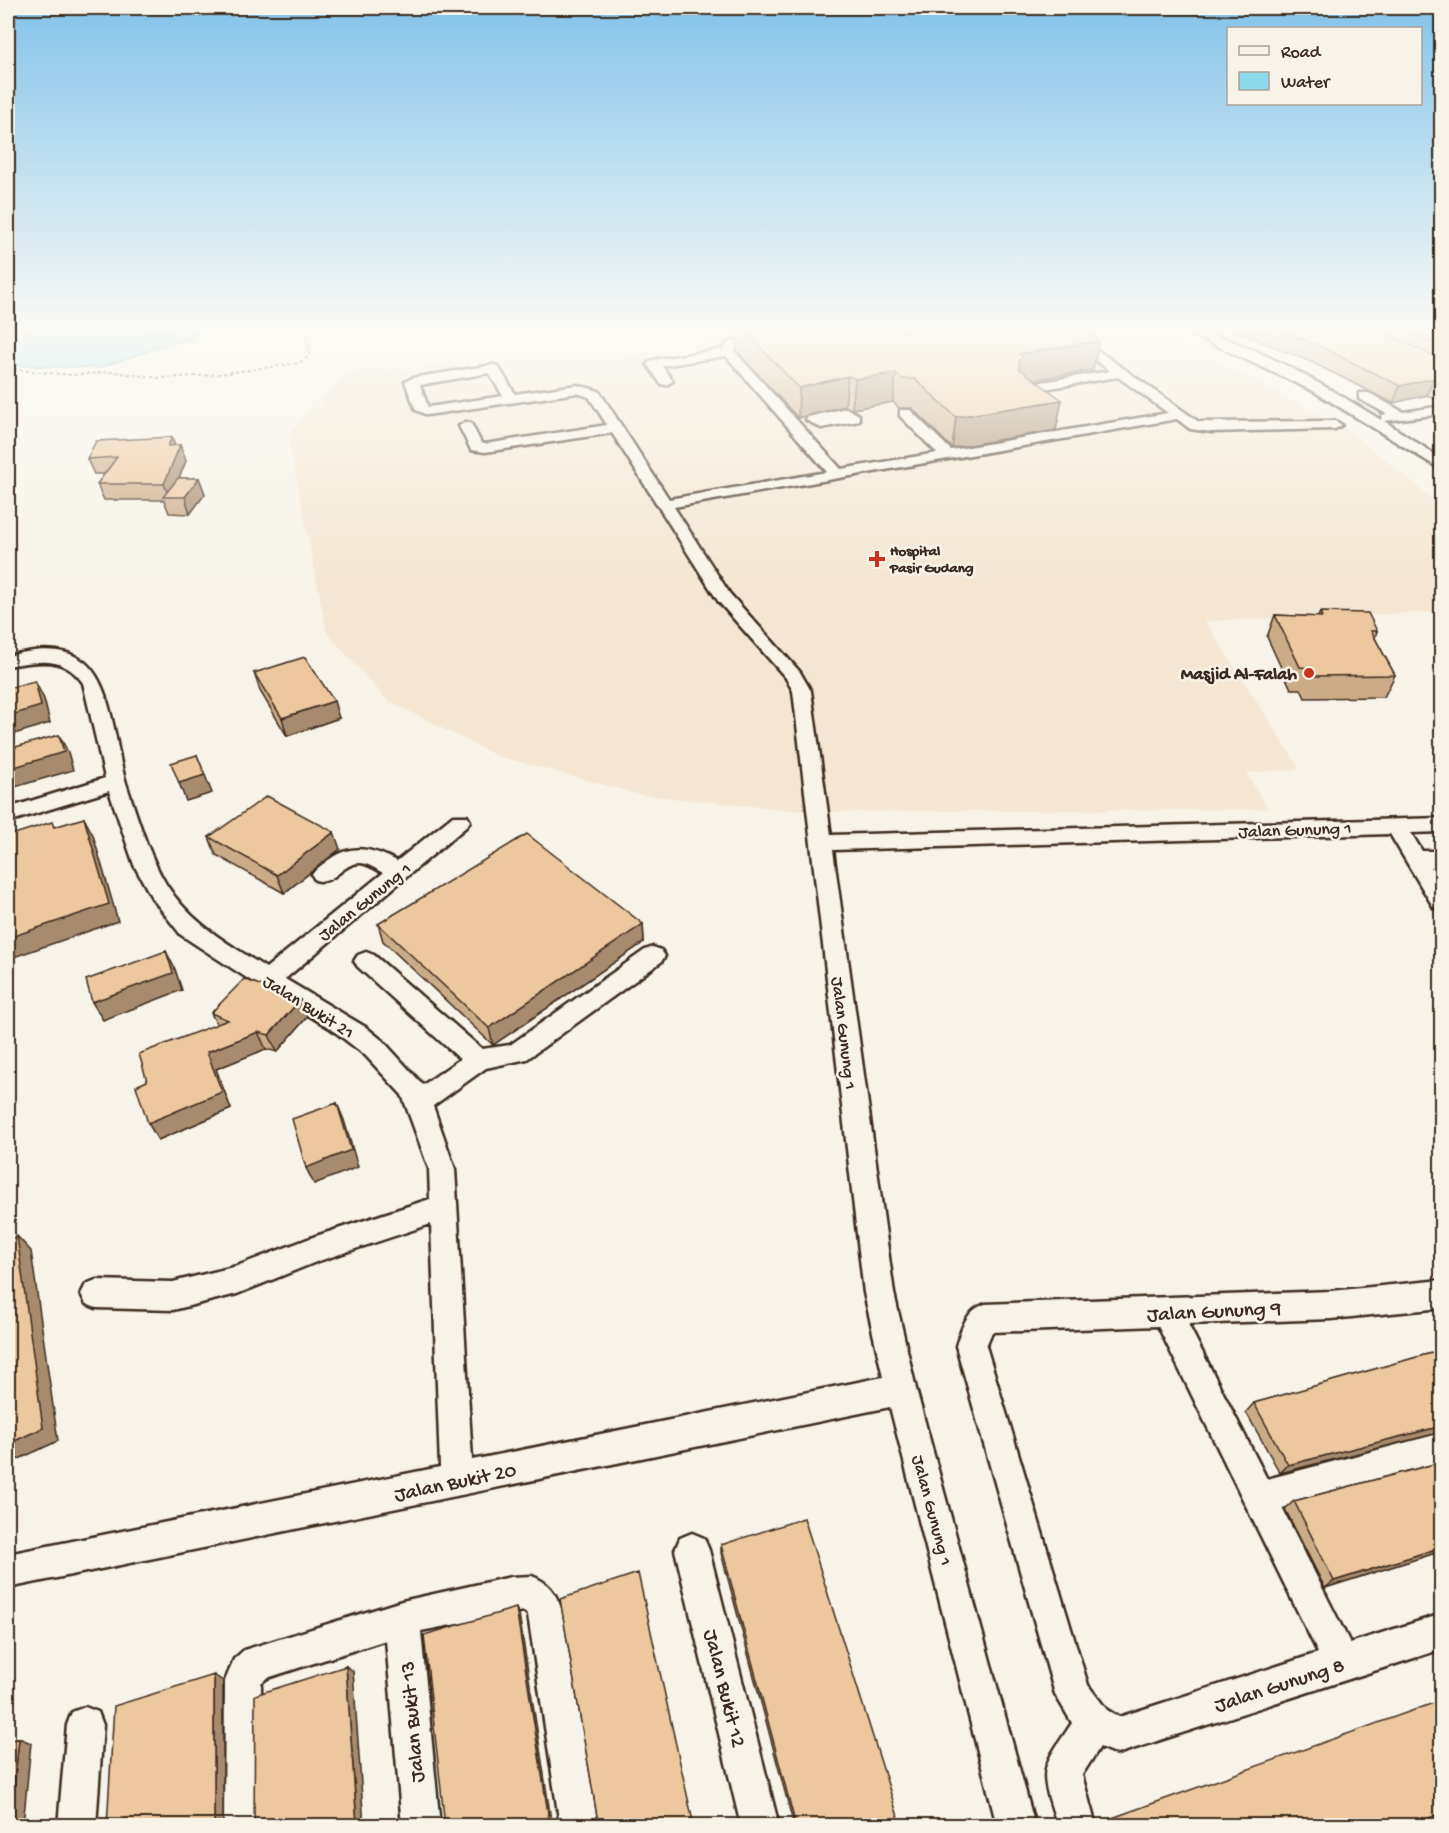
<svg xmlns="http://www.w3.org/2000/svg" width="1449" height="1833" font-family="'Gochi Hand',sans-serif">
	<rect width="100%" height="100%" fill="#f7f3e8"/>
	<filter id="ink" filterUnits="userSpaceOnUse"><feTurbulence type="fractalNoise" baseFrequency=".0167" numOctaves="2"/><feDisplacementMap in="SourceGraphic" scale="12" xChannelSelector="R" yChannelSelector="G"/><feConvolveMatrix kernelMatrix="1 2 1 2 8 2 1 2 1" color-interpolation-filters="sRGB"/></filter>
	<g filter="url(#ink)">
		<path fill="#f4e6d2" d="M708,330H1146L1198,351L1350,431L1441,506V612L1205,621L1300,769L1246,773L1268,809L812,812L642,795L497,756L387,700L327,633L288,435L350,372L698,352Z"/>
		<path fill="#8ddaec" stroke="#6c949a" stroke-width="1.5" d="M8,330H200L192,339L168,344L99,368L8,365Z"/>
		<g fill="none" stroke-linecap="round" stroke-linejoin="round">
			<g stroke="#3b2a1e" stroke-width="5">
				<path id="minor" d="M789,330H819L813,334L754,342L736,348L735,352L841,469L937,453L900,416V410H910L951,450L1168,413L1118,377L1032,391L1029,393L1033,398L1031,401H1021L1014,393L1023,385L1110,371L1055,330H1069L1199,422L1335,421L1342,425L1335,429L1211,432L1190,429L1177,419L674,507L730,594L800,672L811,691L831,835L1442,818V832L1411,833L1422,851H1442V867H1431L1442,883V910L1434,908L1390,834L833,850L894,1293L916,1389L1035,1826H997L890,1407L8,1588V1554L440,1467L431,1224L316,1262L237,1294L173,1310L96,1308L86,1304L81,1294L86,1284L96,1280L173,1282L237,1266L313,1237L430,1199L429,1169L402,1095L365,1055L330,1028L259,986L181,935L152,898L134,865L109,791L8,822V808L105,778L83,683C63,655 38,661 8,666V656C32,650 61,645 83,661C113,683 115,748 126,783C137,816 148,854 166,884C191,924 228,943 266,968L383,873C376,869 367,863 360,863C341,863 335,886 315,880L312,875C316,868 323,864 330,859C353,843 373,849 397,861L453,816H467L470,821L467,826L285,979L367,1028L383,1041L423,1085L460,1059L358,967L354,961L358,955L366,952L374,955L482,1049L510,1045L645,950L653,947L661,950L665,956L661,962L527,1059L486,1068L433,1106L455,1169L472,1460L883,1377L864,1293L793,691L786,678L718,601L612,433L485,452L471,450L459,426L466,422L471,423L481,443L485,444L607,425L589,397L577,393L427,415L416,410L405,382L412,378L493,365L498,366L515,394L577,385L599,391L669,499L827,472L726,356L662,366L673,381L666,385L661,384L647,364L653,360L724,349L727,343L752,335ZM489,373L503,396L428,407L420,385Z
					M1183,330C1232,329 1337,393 1381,420L1382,415L1387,414L1359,399V393H1369L1403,412L1442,406V414L1384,421L1442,459V470L1315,392Z
					M846,408L859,415V421L821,428L806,420L808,417Z
					M1442,1280V1308L1331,1319L1188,1324L1267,1479L1442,1433V1465L1282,1508L1350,1643L1442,1614V1649L1117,1754L1100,1747L1082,1775L1096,1826H1058C1039,1769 1039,1772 1072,1723L1055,1694L956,1346C962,1327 966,1311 985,1304L1331,1291ZM1158,1326L1318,1653L1119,1717L1107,1710L1088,1685L986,1346L992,1332Z
					M692,1533L704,1538L709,1550L779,1826H741L675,1550L680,1538Z
					M532,1576C548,1582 555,1592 561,1608L598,1826H560L528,1615L524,1611L421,1631L440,1826H402L386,1640L267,1678L261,1683L262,1826H224L225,1681L234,1659L244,1650L402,1601L511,1577Z
					M85,1707L98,1712L103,1725L96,1826H58L67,1725L72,1712Z"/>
			</g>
			<path stroke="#3b2a1e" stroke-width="2" stroke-dasharray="3 3" stroke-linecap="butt" d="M8,369L72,375L114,372L159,378L212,375L299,363L310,355L305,330"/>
			<use href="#minor" fill="#f7f3e8" fill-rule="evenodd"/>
		</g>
		<path fill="#ccab87" stroke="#3b2a1e" stroke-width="1.5" fill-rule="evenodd" d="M738,330H1083L1093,370L1035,379L1056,430L952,448L912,408H899L893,402L852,409L845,406L798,418L737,351Z
			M1234,330H1442V397L1434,399L1427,395L1393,403L1311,362ZM1396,332L1394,337L1385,333Z
			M172,437L175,446L180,445L186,461L179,478H199L205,494L190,514L169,513L164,500H104L97,484L105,474H94L87,459Z
			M1320,612L1377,631L1375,638L1395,675L1384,697L1305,698L1301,689H1291L1267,637L1275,615L1318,617Z
			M254,673L339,718L287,736L260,691Z
			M209,837L340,849L284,893L216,855Z
			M378,924H643L644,942L493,1045L383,941Z
			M300,1000L307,1017L277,1052L266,1049L216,1069L231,1109L158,1140L147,1081L217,1025L211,1013Z
			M1442,1350L1280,1473L1246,1412L1254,1403Z
			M1442,1462V1551L1325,1588L1285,1509L1294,1501Z
			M721,1545L901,1826H794L721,1553Z
			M1112,1818L1408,1826H1106L1105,1822Z"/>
		<path fill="#a68b6e" stroke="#3b2a1e" stroke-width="1.5" d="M1379,330H1397L1396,332L1378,334Z
			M1099,341L1093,370L1019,382V354Z
			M896,373L893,402L852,409L855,379Z
			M848,376L845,406L798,418L799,388Z
			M1434,378L1427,395L1393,403L1400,386Z
			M1442,383V397L1434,399Z
			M1062,400L1056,430L952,448L956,417Z
			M172,437L177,453L180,445L186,461L171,497H169L164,484L168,446Z
			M199,478L205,494L190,514L185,497Z
			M35,681L44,699L50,723L8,736V716Z
			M334,701L339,718L287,736L282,718Z
			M59,735L68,752L73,770L8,789V769Z
			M197,755L212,793L186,801L179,783Z
			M84,818L93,835L118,921L8,959V938Z
			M334,832L340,849L284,893L277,875Z
			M643,924L644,942L493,1045L489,1028Z
			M166,951L175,969L182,990L103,1020L92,1002Z
			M300,1000L307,1017L277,1052L269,1035Z
			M258,1032L266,1049L216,1069L231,1109L158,1140L148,1123L207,1052Z
			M337,1103L344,1120L358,1167L314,1184L306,1168Z
			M17,1236L31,1251L58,1441L8,1464V1444Z
			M1442,1426V1432L1280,1473L1288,1465Z
			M1442,1547V1551L1325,1588L1334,1581Z
			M516,1608L519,1614L552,1826H550Z
			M346,1666L353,1671L364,1826H357Z
			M214,1675L223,1681V1826H214Z
			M19,1738L31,1743L23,1826H10Z"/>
		<path fill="#edc79d" stroke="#3b2a1e" stroke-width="1.5" d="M744,330H1083L1099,341L1019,354L1023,357L1019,361L1020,369L1062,400L956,417L915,379H902L896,373L855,379L848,376L799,388Z
			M1279,330H1378L1442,360V382L1434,378L1400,386L1317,345Z
			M1406,330H1442V347Z
			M172,437L168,446L180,445L164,484H97L117,457L87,459L96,441Z
			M178,478H199L185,497H163Z
			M1320,612L1368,613L1377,631H1371L1395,675L1315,676L1311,668L1300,667L1275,615L1322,617Z
			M305,657L334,701L282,718L254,673Z
			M35,681L41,706L8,716V688Z
			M59,735L64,752L8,769V749Z
			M197,755L205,775L179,783L171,763Z
			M267,796L334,832L277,875L209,837Z
			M84,818L109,904L8,938V836L52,822L54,827Z
			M527,834L643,924L489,1028L378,924Z
			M166,951L173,973L92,1002L86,980Z
			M244,979L300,1000L269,1035L258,1032L207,1052L222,1092L148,1123L136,1086L147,1081L139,1054L228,1020L211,1013Z
			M337,1103L351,1150L306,1168L292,1119Z
			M17,1236L43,1428L8,1444V1240Z
			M1442,1350V1426L1288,1465L1254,1403Z
			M1442,1462V1547L1334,1581L1294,1501Z
			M804,1518L901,1826H796L721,1545Z
			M638,1573L694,1826H589L588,1825L598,1822L560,1599Z
			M516,1608L550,1826H445L424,1635Z
			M346,1666L357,1826H254L255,1695Z
			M214,1675V1826H107L114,1706Z
			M1442,1700V1813L1408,1826H1115L1112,1818Z
			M19,1738L10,1826H8V1741Z"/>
	</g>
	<linearGradient id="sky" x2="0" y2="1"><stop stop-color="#83c3ea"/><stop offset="0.56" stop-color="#fbfaf5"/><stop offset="1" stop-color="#fbfaf5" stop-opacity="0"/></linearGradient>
	<rect width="1449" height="587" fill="url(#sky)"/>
	<g fill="#c8321e" stroke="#f7f3e8" stroke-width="2">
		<path d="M874 550h6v6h6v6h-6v6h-6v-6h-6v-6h6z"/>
		<circle cx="1309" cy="673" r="6"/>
	</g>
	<g text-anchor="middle" stroke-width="5" stroke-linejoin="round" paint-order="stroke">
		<g font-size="15" font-weight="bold" fill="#3b2a1e" stroke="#f7f3e8" text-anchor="start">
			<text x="890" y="555">Hospital<tspan x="890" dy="17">Pasir Gudang</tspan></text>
		</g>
		<g font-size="18" font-weight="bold" fill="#3b2a1e" stroke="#f7f3e8" text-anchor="end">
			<text x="1297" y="679">Masjid Al-Falah</text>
		</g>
		<g font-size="18" fill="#3b2a1e" stroke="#f7f3e8">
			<text transform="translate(1295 829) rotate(-2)" y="6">Jalan Gunung 1</text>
			<text transform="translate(364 901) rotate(-39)" y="6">Jalan Gunung 1</text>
			<text transform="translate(309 1006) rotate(32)" y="6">Jalan Bukit 21</text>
			<text transform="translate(845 1033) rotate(83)" y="6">Jalan Gunung 1</text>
			<text transform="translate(933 1510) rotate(75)" y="6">Jalan Gunung 1</text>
		</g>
		<g font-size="21" fill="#3b2a1e" stroke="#f7f3e8">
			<text transform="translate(1214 1310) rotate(-3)" y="7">Jalan Gunung 9</text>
			<text transform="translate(455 1481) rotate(-12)" y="7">Jalan Bukit 20</text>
			<text transform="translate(1279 1684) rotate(-18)" y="7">Jalan Gunung 8</text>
			<text transform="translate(726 1688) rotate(76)" y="7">Jalan Bukit 12</text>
			<text transform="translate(411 1722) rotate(-95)" y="7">Jalan Bukit 13</text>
		</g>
	</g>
	<rect width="1449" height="1833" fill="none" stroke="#f7f3e8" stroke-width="30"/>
	<rect x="15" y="15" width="1419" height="1803" fill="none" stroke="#3b2a1e" stroke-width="2" filter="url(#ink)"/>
	<rect x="1227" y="27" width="195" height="78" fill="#f7f3e8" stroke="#aca397" stroke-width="1.5"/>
	<rect x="1239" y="46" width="30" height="9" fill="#f7f3e8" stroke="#aca397" stroke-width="1.5"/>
	<text x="1281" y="57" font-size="18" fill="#3b2a1e">Road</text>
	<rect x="1239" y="72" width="30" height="18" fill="#8ddaec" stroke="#aca397" stroke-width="1.5"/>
	<text x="1281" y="87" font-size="18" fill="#3b2a1e">Water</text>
</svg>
